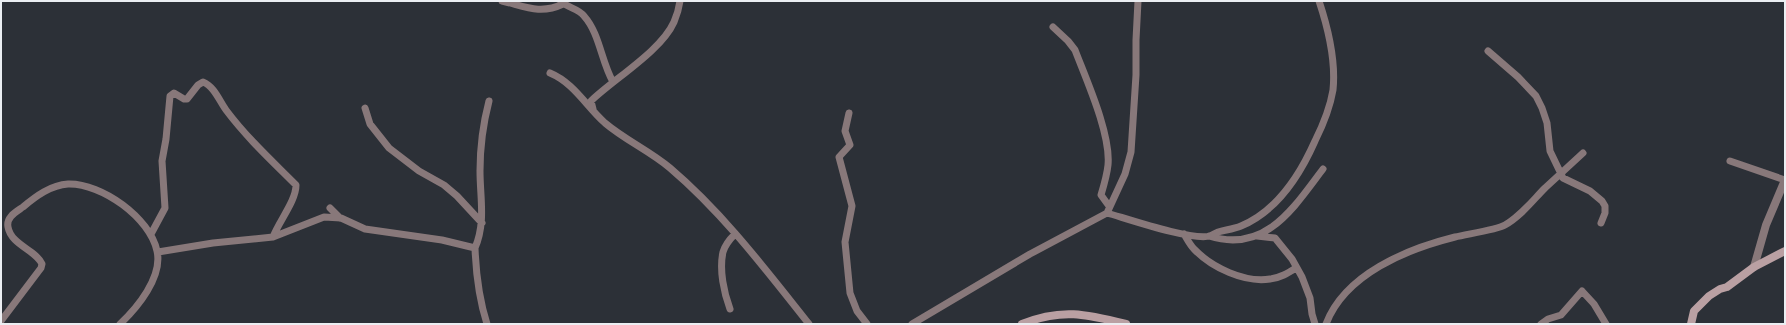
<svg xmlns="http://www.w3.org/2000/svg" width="1786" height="325" font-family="'Space Grotesk',sans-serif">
	<rect width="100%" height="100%" fill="#2c3037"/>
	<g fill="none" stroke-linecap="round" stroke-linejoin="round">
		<path stroke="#88787a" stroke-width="7" d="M502,1C524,6 540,15 563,4
			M561,1C567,8 578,8 584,16C600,34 601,61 613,82
			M1053,27L1068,41L1075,50C1086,79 1111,134 1108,165C1107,175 1104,185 1101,195L1109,206
			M1488,51L1518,77L1536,96L1542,108L1547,123L1550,151L1563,178L1590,191L1602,201L1605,206V213L1601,223
			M550,73C574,83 586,106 605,123C625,140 650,151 670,168C723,213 766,270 809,324
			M365,108L370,124L389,148L419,171L444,185L457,196L482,223
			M593,109L591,101C615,78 661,51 674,22C677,15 679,8 680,1
			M849,113L845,131L850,145L839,157L852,206L845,242L850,293L857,311L867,324
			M1730,161L1785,180
			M330,208L340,218
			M1107,213C1128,219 1192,241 1210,236C1213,235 1215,233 1218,232C1225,230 1234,229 1241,226C1277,211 1300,175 1315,141C1323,125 1330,108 1333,90C1336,61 1328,28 1319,1
			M151,234L165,208L162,161L166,139L170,96L174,93L184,99H187L198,85L203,82C214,86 220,102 226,110C247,138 272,161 296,185C296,201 279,221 273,237
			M1184,234C1187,239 1190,245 1194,249C1212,268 1245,283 1270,279C1280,278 1288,273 1296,268
			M1209,236C1266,254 1294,207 1323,169
			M1257,236L1275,238L1292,259L1302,277L1310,298L1312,314L1315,324
			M475,248C486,222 480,198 480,171C480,147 483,124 489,101
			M158,252L213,243L273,237L324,217L341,218L365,229L442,240L475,248C476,274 479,299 487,324
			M730,309C724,293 719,270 723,252C725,245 730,239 735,234
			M1,321L41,268L42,264C36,250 11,245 8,227C6,217 16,212 23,207C36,196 51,185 68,184C102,183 150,218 157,251C163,277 137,308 120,324
			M912,324L1030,254L1107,213L1125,174L1131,152L1136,75V40L1138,1
			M1326,324C1345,274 1407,249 1455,237C1467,234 1496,230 1505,225C1521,216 1533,200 1545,188C1558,176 1571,164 1583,153
			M1541,324L1548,319L1561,315L1582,291L1594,304L1606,324"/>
		<path stroke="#88787a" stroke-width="8" d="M1754,267L1766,225L1785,180"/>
		<path stroke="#baa0a3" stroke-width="8" d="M1022,324C1061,308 1086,314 1126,324
			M1691,324L1694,311L1709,296L1720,289L1727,287L1754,267L1785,251"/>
	</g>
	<rect width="1786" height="325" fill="none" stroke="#ebeef2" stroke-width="4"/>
</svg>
